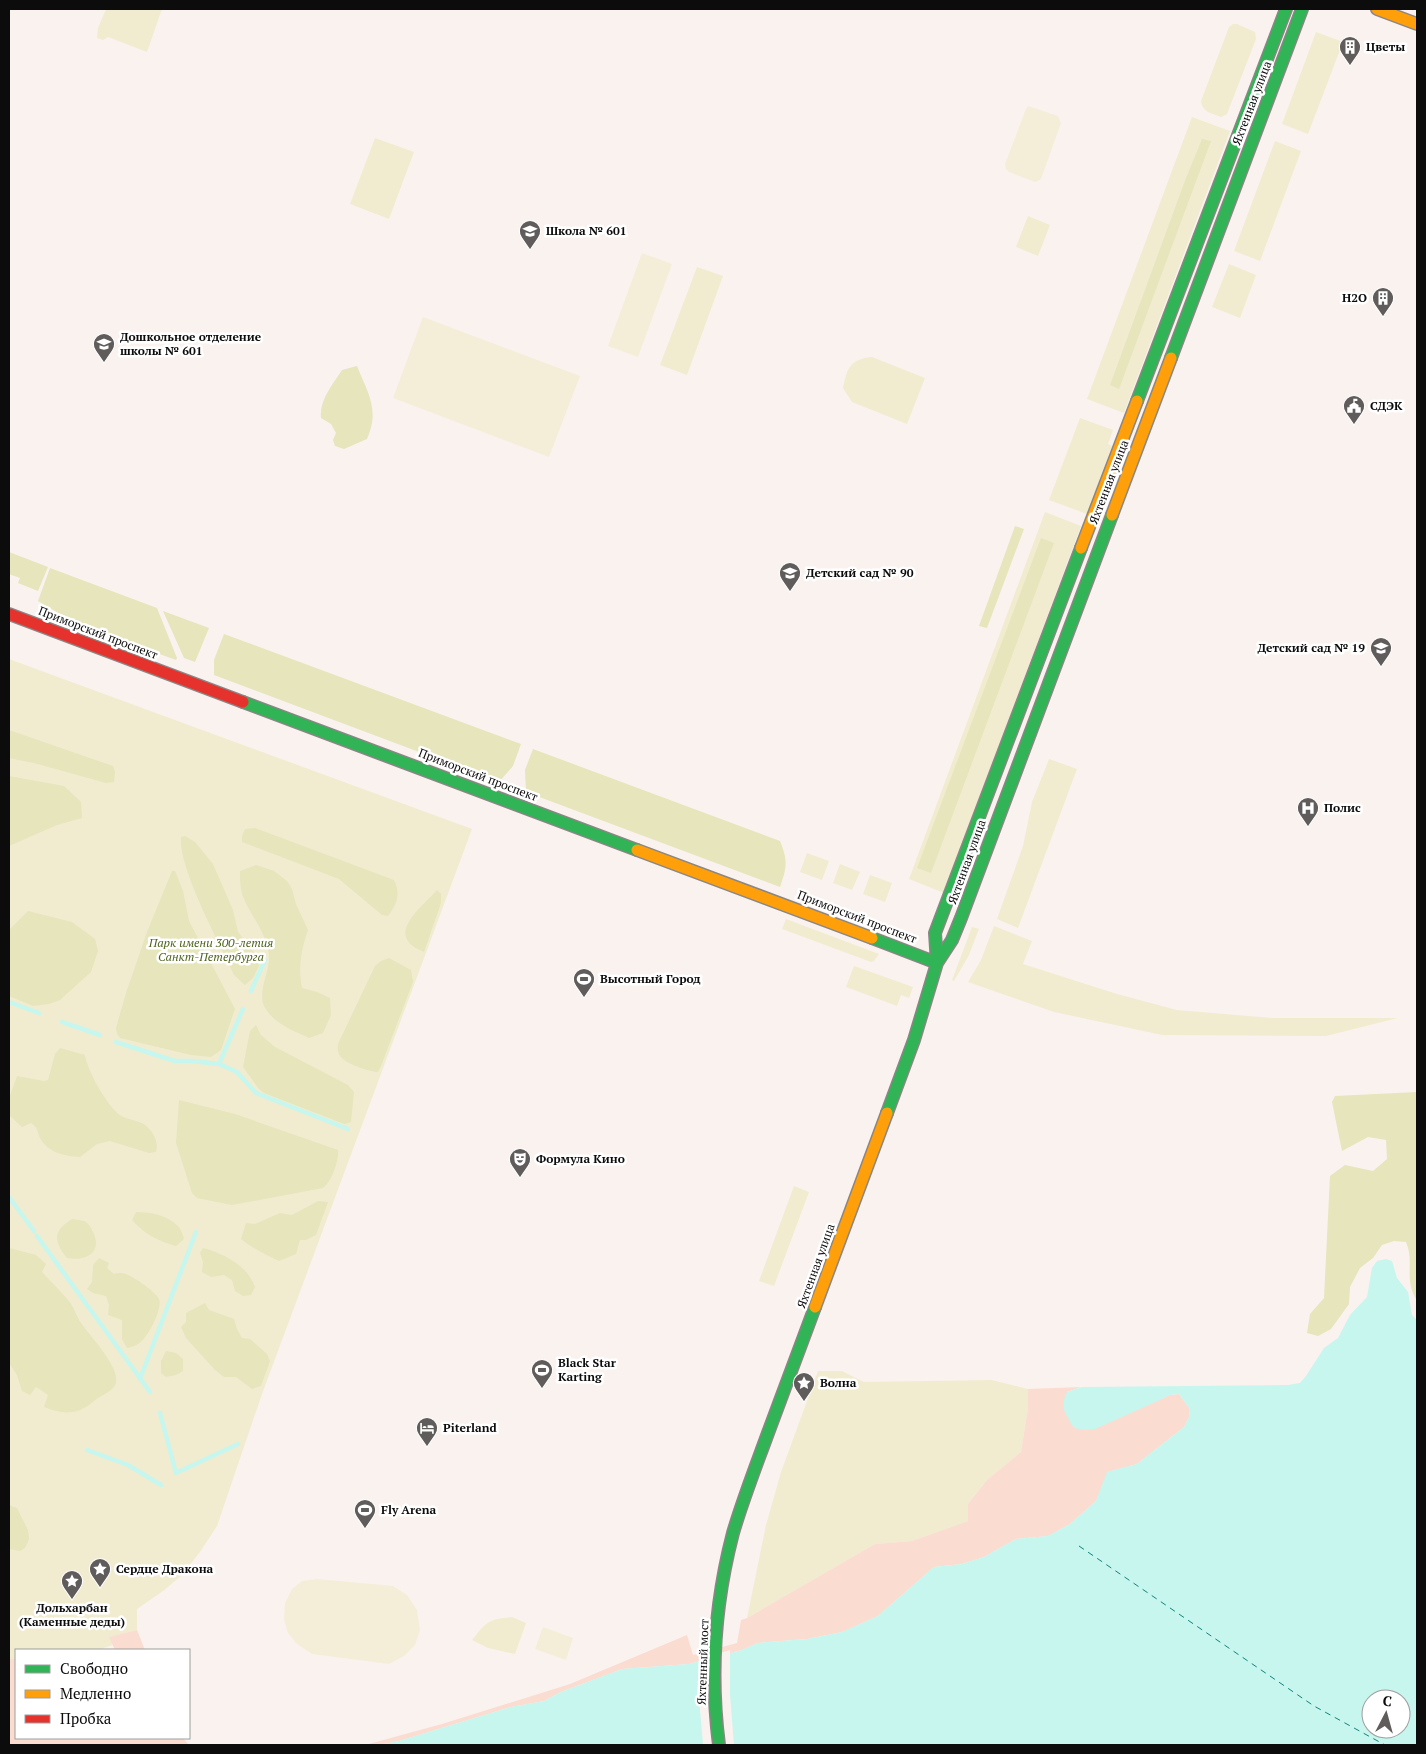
<svg xmlns="http://www.w3.org/2000/svg" width="1426" height="1754" font-family="'PT Serif',serif">
	<rect width="100%" height="100%" fill="#faf2ef"/>
	<path fill="#f1eccf" d="M106,9H162L147,52L108,37L103,40L97,38L98,28Z
		M1233,24H1237L1255,32L1256,39L1227,114L1221,117C1211,113 1202,112 1201,101L1229,27Z
		M1316,32L1343,42L1308,134L1282,124Z
		M1192,117L1230,131L1124,413L1087,399Z
		M375,138L414,152L389,219L350,204Z
		M1275,141L1301,151L1260,261L1234,251Z
		M1028,216L1050,225L1038,256L1016,247Z
		M1229,264L1256,275L1240,318L1212,307Z
		M697,267L723,276L687,375L660,365Z
		M872,357L925,378L907,424L852,402L843,388C847,368 850,359 872,357Z
		M1080,418L1113,430L1108,444L1112,446L1087,514L1049,500Z
		M1045,512L1081,526L944,893L909,879Z
		M9,659L472,829L262,1394L217,1526L200,1552L181,1576L163,1591L137,1609V1630L110,1637L113,1645L98,1650H16V1659H9Z
		M1049,759L1077,769L1018,928L997,919L1023,846L1032,802Z
		M807,853L829,861L822,880L800,872Z
		M840,864L860,872L852,890L833,883Z
		M870,875L892,883L885,902L863,894Z
		M786,919L879,954L874,961L871,962L782,929Z
		M994,926L1032,941L1023,964L1117,994L1177,1010L1273,1018H1398L1326,1036L1162,1035L1054,1012L968,982L981,960Z
		M972,927L979,929L969,955L954,981L952,980Z
		M854,966L913,987L909,998L901,995L897,1006L846,987Z
		M794,1186L809,1192L774,1286L759,1281Z
		M818,1371H842L864,1382L992,1380L1028,1389V1408L1021,1452L987,1480L968,1504V1521L912,1541L875,1544L747,1618L766,1525L781,1472Z
		M512,1617L526,1623L515,1654L488,1648L472,1640C487,1621 489,1619 512,1617Z"/>
	<path fill="#e6e5bc" d="M1202,139L1211,141L1119,389L1110,385L1186,178Z
		M357,366C368,394 380,409 367,439L344,449L335,446L333,440L336,433L331,424L321,418C319,400 333,384 342,370Z
		M1015,526L1024,529L987,628L979,626Z
		M1041,538L1054,543L931,873L917,868Z
		M9,552L48,567L38,591L18,583L20,578L9,574Z
		M50,568L157,608L177,658L176,660L77,624L38,601Z
		M163,611L209,628L195,662L184,658Z
		M224,634L521,744L513,766L499,782L214,675V660Z
		M9,730L113,766L115,772L114,782L106,783L34,763L9,758Z
		M533,749L780,841C788,861 787,867 780,887L526,792L525,770Z
		M9,776L64,786L81,802L82,818L57,825L9,846Z
		M255,828L394,880C401,894 397,904 388,916L382,915L339,879L242,842V836L245,829Z
		M185,836L195,842L213,864L233,910L238,932L257,956L259,966L253,978L245,985L234,975C220,944 178,868 181,837Z
		M256,865L274,871L287,881L292,889L296,904L308,930C301,951 298,966 302,988L317,992L330,998L331,1015L323,1033L309,1038C292,1030 275,1024 265,1008C256,992 271,971 269,954C266,931 250,916 242,894C240,887 240,878 240,871Z
		M172,871H175L183,891L189,921L235,1009L221,1050L211,1057L191,1055L120,1038L117,1034L116,1028L126,993L147,932Z
		M437,890L441,894V903L424,952C383,936 420,909 437,890Z
		M28,911L72,922L95,939L98,951L91,972L60,1000L49,1004L33,1006L9,996V930Z
		M389,958L411,970L413,982L381,1066L378,1072C370,1072 348,1064 343,1059C338,1055 337,1050 338,1044L375,966L381,961Z
		M256,1025L261,1035L275,1047L348,1085L354,1092L351,1122L345,1124L339,1122L264,1093L259,1089L243,1067L250,1031Z
		M60,1048L85,1055C87,1070 107,1106 120,1115C127,1120 138,1120 145,1125C153,1131 159,1142 156,1152L149,1153L110,1141L97,1144L80,1157C64,1156 47,1153 39,1136C37,1130 37,1127 31,1123L22,1127L9,1115V1098L17,1076L44,1081L48,1080L55,1054Z
		M1417,1092V1301C1403,1278 1415,1263 1406,1242L1394,1241L1382,1245L1373,1258L1360,1268L1350,1287L1349,1304L1331,1329L1318,1336L1307,1333L1310,1314L1324,1298L1330,1176L1345,1165L1373,1171L1387,1159L1386,1140L1368,1137L1342,1151L1332,1102L1335,1096Z
		M179,1100L235,1114L338,1150C339,1160 332,1182 323,1188L232,1205L197,1198L192,1193L176,1143Z
		M318,1201L328,1202L316,1235L306,1240H300L296,1254L279,1261C268,1256 250,1247 241,1239L246,1223L255,1224L280,1213L292,1215Z
		M136,1212C150,1212 168,1215 179,1227C181,1230 183,1235 184,1239L176,1246C156,1240 146,1235 132,1220Z
		M72,1219C76,1220 81,1220 84,1221C87,1222 91,1227 92,1230C104,1251 87,1262 67,1258C53,1240 53,1231 72,1219Z
		M9,1248L36,1255L46,1264L42,1272C50,1281 60,1290 68,1300C74,1306 76,1316 81,1323C90,1336 119,1366 116,1382C115,1391 101,1395 94,1401C78,1415 64,1415 44,1407L48,1395L36,1387L30,1395L22,1391L17,1375L9,1363Z
		M203,1248C223,1253 248,1266 255,1287L251,1295L243,1296L235,1291L232,1280L224,1275L211,1277L202,1272L203,1262L200,1253Z
		M99,1258L109,1263L107,1268L114,1274C116,1273 119,1273 121,1273C130,1273 156,1292 159,1299C163,1309 147,1339 138,1344C135,1346 131,1347 127,1348L122,1339V1320L108,1315L109,1305L106,1296L93,1293L87,1289L92,1282L93,1265Z
		M205,1303L209,1310L234,1319L237,1329L242,1338L250,1339L267,1354L270,1361L261,1386L252,1389L236,1377H224L215,1370L186,1338L181,1327L186,1322V1313Z
		M166,1351L176,1353L183,1359V1371L176,1375L166,1377L161,1373V1361Z
		M9,1505L17,1508L28,1530L29,1539L25,1548L20,1551L9,1549Z"/>
	<path fill="#fbdcd0" d="M1081,1387L1067,1392L1162,1399L1169,1395L1179,1394L1190,1409L1189,1417L1184,1427L1137,1464L1108,1472L1096,1501L1070,1524L1048,1536L1016,1539L984,1557L962,1564L934,1567L878,1616L842,1632L807,1639L757,1643L742,1650L689,1664L622,1669L561,1692L544,1701L511,1707L399,1741L379,1745H365L442,1724L570,1684L687,1635L693,1655L737,1643L741,1620L747,1618L875,1544L912,1541L968,1521V1504L987,1480L1021,1452L1028,1408V1389Z
		M137,1630L145,1650H115L109,1637Z
		M9,1659H16V1738H183L189,1745H9Z"/>
	<path fill="#f4eed8" d="M1028,106L1058,116L1061,123L1041,179L1038,181L1035,182L1009,172L1006,169L1005,164L1026,109Z
		M642,253L672,264L638,357L608,346Z
		M423,317L580,376L549,457L393,398Z
		M317,1579L393,1586L407,1595L417,1610L420,1630L415,1645L404,1656L389,1664L312,1654L297,1644L288,1633L284,1619L285,1603L292,1589L302,1581Z
		M543,1627L573,1638L566,1660L535,1649Z"/>
	<path fill="#c6f6ee" fill-rule="evenodd" d="M1386,1259L1392,1261L1397,1278L1408,1292L1412,1315L1417,1320V1745H379L399,1741L511,1707L544,1701L561,1692L622,1669L689,1664L742,1650L757,1643L807,1639L842,1632L878,1616L934,1567L962,1564L984,1557L1016,1539L1048,1536L1070,1524L1096,1501L1107,1472L1137,1464L1184,1427L1189,1417L1190,1409L1179,1394L1169,1395L1162,1399L1095,1429L1085,1430L1074,1428C1066,1414 1059,1409 1067,1392L1082,1387L1288,1385L1300,1383L1306,1376L1324,1348L1338,1338L1350,1315L1367,1297L1372,1268L1377,1261ZM1371,1699H1401V1729H1371Z"/>
	<path fill="#faf2ef" d="M730,1650V1694L734,1745H703L699,1698L700,1659Z"/>
	<g fill="none" stroke-linecap="round" stroke-linejoin="round">
		<path stroke="#c6f6ee" stroke-width="4.5" d="M251,991L265,960
			M9,1002L39,1013
			M62,1022L100,1035
			M116,1042L175,1061H192L219,1064L237,1072L256,1093L348,1129
			M219,1064L243,1009
			M9,1197L34,1231
			M37,1236L150,1392
			M140,1379L196,1232
			M160,1413L176,1473L238,1444
			M87,1450L128,1465L161,1485"/>
		<path stroke="#13827b" stroke-width="1" stroke-dasharray="6 5" stroke-linecap="butt" d="M1079,1546L1314,1706L1385,1745"/>
		<g stroke="#8a8685" stroke-width="14">
			<path id="fast" d="M1171,358L1302,9
				M1137,401L1286,9
				M243,702L637,850
				M872,938L937,963
				M937,963L952,940L961,918L1112,515
				M887,1113L914,1040L937,963L935,933L1081,548
				M719,1745C710,1675 715,1602 733,1533C743,1499 756,1466 768,1433C784,1391 799,1349 815,1307"/>
		</g>
		<g stroke="#8a8685" stroke-width="14">
			<path id="slow" d="M1377,9L1417,24
				M1112,515L1171,358
				M1081,548L1137,401
				M637,850L872,938
				M815,1307L887,1113"/>
		</g>
		<g stroke="#8a8685" stroke-width="14">
			<path id="jam" d="M9,614L243,702"/>
		</g>
		<use href="#fast" stroke="#30b455" stroke-width="11"/>
		<use href="#slow" stroke="#ff9f0a" stroke-width="11"/>
		<use href="#jam" stroke="#e5322d" stroke-width="11"/>
	</g>
	<defs>
		<g id="building-pin" transform="scale(1.125)"><path d="M0 17L-7.5 6A9.5 9.5 0 1 1 7.5 6Z" fill="#5f5c5b" stroke="#fff"/><path d="M-4-6H4V6H1V3H-1V6H-4ZM-2.5-4.3h1.7v1.8h-1.7ZM.8-4.3h1.7v1.8H.8ZM-2.5-1h1.7V.8h-1.7ZM.8-1h1.7V.8H.8Z" fill="#fff"/></g>
		<g id="school-pin" transform="scale(1.125)"><path d="M0 17L-7.5 6A9.5 9.5 0 1 1 7.5 6Z" fill="#5f5c5b" stroke="#fff"/><path d="M0-5L7-2L0 1L-7-2ZM-4 1L0 2.5L4 1V4Q0 6-4 4Z" fill="#fff"/></g>
		<g id="civic-pin" transform="scale(1.125)"><path d="M0 17L-7.5 6A9.5 9.5 0 1 1 7.5 6Z" fill="#5f5c5b" stroke="#fff"/><path d="M-.6-6.5H3V-4.5H.6V-3L4-1V1h2V6H-6V1h2V-1L-.6-3ZM-1.2 2.5V6h2.4V2.5Z" fill="#fff"/></g>
		<g id="hospital-pin" transform="scale(1.125)"><path d="M0 17L-7.5 6A9.5 9.5 0 1 1 7.5 6Z" fill="#5f5c5b" stroke="#fff"/><path d="M-5-5h3v3.5h4V-5h3V5h-3V1.5h-4V5h-3Z" fill="#fff"/></g>
		<g id="stadium-pin" transform="scale(1.125)"><path d="M0 17L-7.5 6A9.5 9.5 0 1 1 7.5 6Z" fill="#5f5c5b" stroke="#fff"/><path d="M0-5a6.5 5 0 1 0 0 10a6.5 5 0 1 0 0-10ZM-3.5-1.8h7v3.6h-7Z" fill="#fff"/></g>
		<g id="theatre-pin" transform="scale(1.125)"><path d="M0 17L-7.5 6A9.5 9.5 0 1 1 7.5 6Z" fill="#5f5c5b" stroke="#fff"/><path d="M-5-5.5Q0-4 5-5.5V0Q5 5 0 6Q-5 5-5 0ZM-3.3-2.5H-1v1.5H-3.3ZM1-2.5H3.3v1.5H1ZM-2.8 1Q0 5.5 2.8 1Z" fill="#fff"/></g>
		<g id="sight-pin" transform="scale(1.125)"><path d="M0 17L-7.5 6A9.5 9.5 0 1 1 7.5 6Z" fill="#5f5c5b" stroke="#fff"/><path d="M0-6L1.8-2.2L6-1.7L2.9 1.2L3.7 5.4L0 3.3L-3.7 5.4L-2.9 1.2L-6-1.7L-1.8-2.2Z" fill="#fff"/></g>
		<g id="hotel-pin" transform="scale(1.125)"><path d="M0 17L-7.5 6A9.5 9.5 0 1 1 7.5 6Z" fill="#5f5c5b" stroke="#fff"/><path d="M-6-4.5h1.5V1H6V5H4.5V3h-9V5H-6ZM-4 0a1.8 1.8 0 1 1 3.6 0ZM.5 0V-2.5h3Q6-2.5 6 0Z" fill="#fff"/></g>
	</defs>
	<g fill-rule="evenodd">
		<use href="#building-pin" x="1350" y="47"/>
		<use href="#school-pin" x="530" y="231"/>
		<use href="#building-pin" x="1383" y="298"/>
		<use href="#school-pin" x="104" y="344"/>
		<use href="#civic-pin" x="1354" y="406"/>
		<use href="#school-pin" x="790" y="573"/>
		<use href="#school-pin" x="1381" y="648"/>
		<use href="#hospital-pin" x="1308" y="808"/>
		<use href="#stadium-pin" x="584" y="979"/>
		<use href="#theatre-pin" x="520" y="1159"/>
		<use href="#stadium-pin" x="542" y="1370"/>
		<use href="#sight-pin" x="804" y="1383"/>
		<use href="#hotel-pin" x="427" y="1428"/>
		<use href="#stadium-pin" x="365" y="1510"/>
		<use href="#sight-pin" x="100" y="1569"/>
		<use href="#sight-pin" x="72" y="1581"/>
	</g>
	<g text-anchor="middle" stroke-width="5" stroke-linejoin="round" paint-order="stroke">
		<g font-size="12" font-weight="bold" fill="#0c0c0c" stroke="#fff" text-anchor="start">
			<text x="1366" y="51">Цветы</text>
			<text x="546" y="235">Школа № 601</text>
			<text x="1367" y="302" text-anchor="end">H2O</text>
			<text x="120" y="341">Дошкольное отделение<tspan x="120" dy="14">школы № 601</tspan></text>
			<text x="1370" y="410">СДЭК</text>
			<text x="806" y="577">Детский сад № 90</text>
			<text x="1365" y="652" text-anchor="end">Детский сад № 19</text>
			<text x="1324" y="812">Полис</text>
			<text x="600" y="983">Высотный Город</text>
			<text x="536" y="1163">Формула Кино</text>
			<text x="558" y="1367">Black Star<tspan x="558" dy="14">Karting</tspan></text>
			<text x="820" y="1387">Волна</text>
			<text x="443" y="1432">Piterland</text>
			<text x="381" y="1514">Fly Arena</text>
			<text x="116" y="1573">Сердце Дракона</text>
			<text x="72" y="1612" text-anchor="middle">Дольхарбан<tspan x="72" dy="14">(Каменные деды)</tspan></text>
		</g>
		<g font-size="12" fill="#0c0c0c" stroke="#fff">
			<text transform="translate(1252 103) rotate(-69)" y="4">Яхтенная улица</text>
			<text transform="translate(1109 482) rotate(-69)" y="4">Яхтенная улица</text>
			<text transform="translate(98 633) rotate(21)" y="4">Приморский проспект</text>
			<text transform="translate(478 775) rotate(21)" y="4">Приморский проспект</text>
			<text transform="translate(967 862) rotate(-70)" y="4">Яхтенная улица</text>
			<text transform="translate(857 917) rotate(21)" y="4">Приморский проспект</text>
			<text transform="translate(816 1266) rotate(-70)" y="4">Яхтенная улица</text>
			<text transform="translate(703 1662) rotate(-88)" y="4">Яхтенный мост</text>
		</g>
		<g font-size="12" font-style="italic" fill="#4e641c" stroke="#fff">
			<text x="211" y="947">Парк имени 300-летия<tspan x="211" dy="14">Санкт-Петербурга</tspan></text>
		</g>
	</g>
	<rect width="1426" height="1754" fill="none" stroke="#0c0c0c" stroke-width="20"/>
	<rect x="15" y="1649" width="175" height="90" fill="#ffffff" stroke="#9e9e9e"/>
	<rect x="25" y="1665" width="25" height="8" fill="#30b455" stroke="#9e9e9e"/>
	<text x="60" y="1674" font-size="15" fill="#0c0c0c">Свободно</text>
	<rect x="25" y="1690" width="25" height="8" fill="#ff9f0a" stroke="#9e9e9e"/>
	<text x="60" y="1699" font-size="15" fill="#0c0c0c">Медленно</text>
	<rect x="25" y="1715" width="25" height="8" fill="#e5322d" stroke="#9e9e9e"/>
	<text x="60" y="1724" font-size="15" fill="#0c0c0c">Пробка</text>
	<g transform="translate(1386 1714) rotate(6)"><circle r="24" fill="#ffffff" stroke="#9e9e9e"/>
	<path d="M0-4L9 19L0 12L-9 19Z" fill="#5f5c5b"/>
	<text y="-8" font-size="14" font-weight="bold" text-anchor="middle" fill="#0c0c0c">С</text>
	</g>
</svg>
